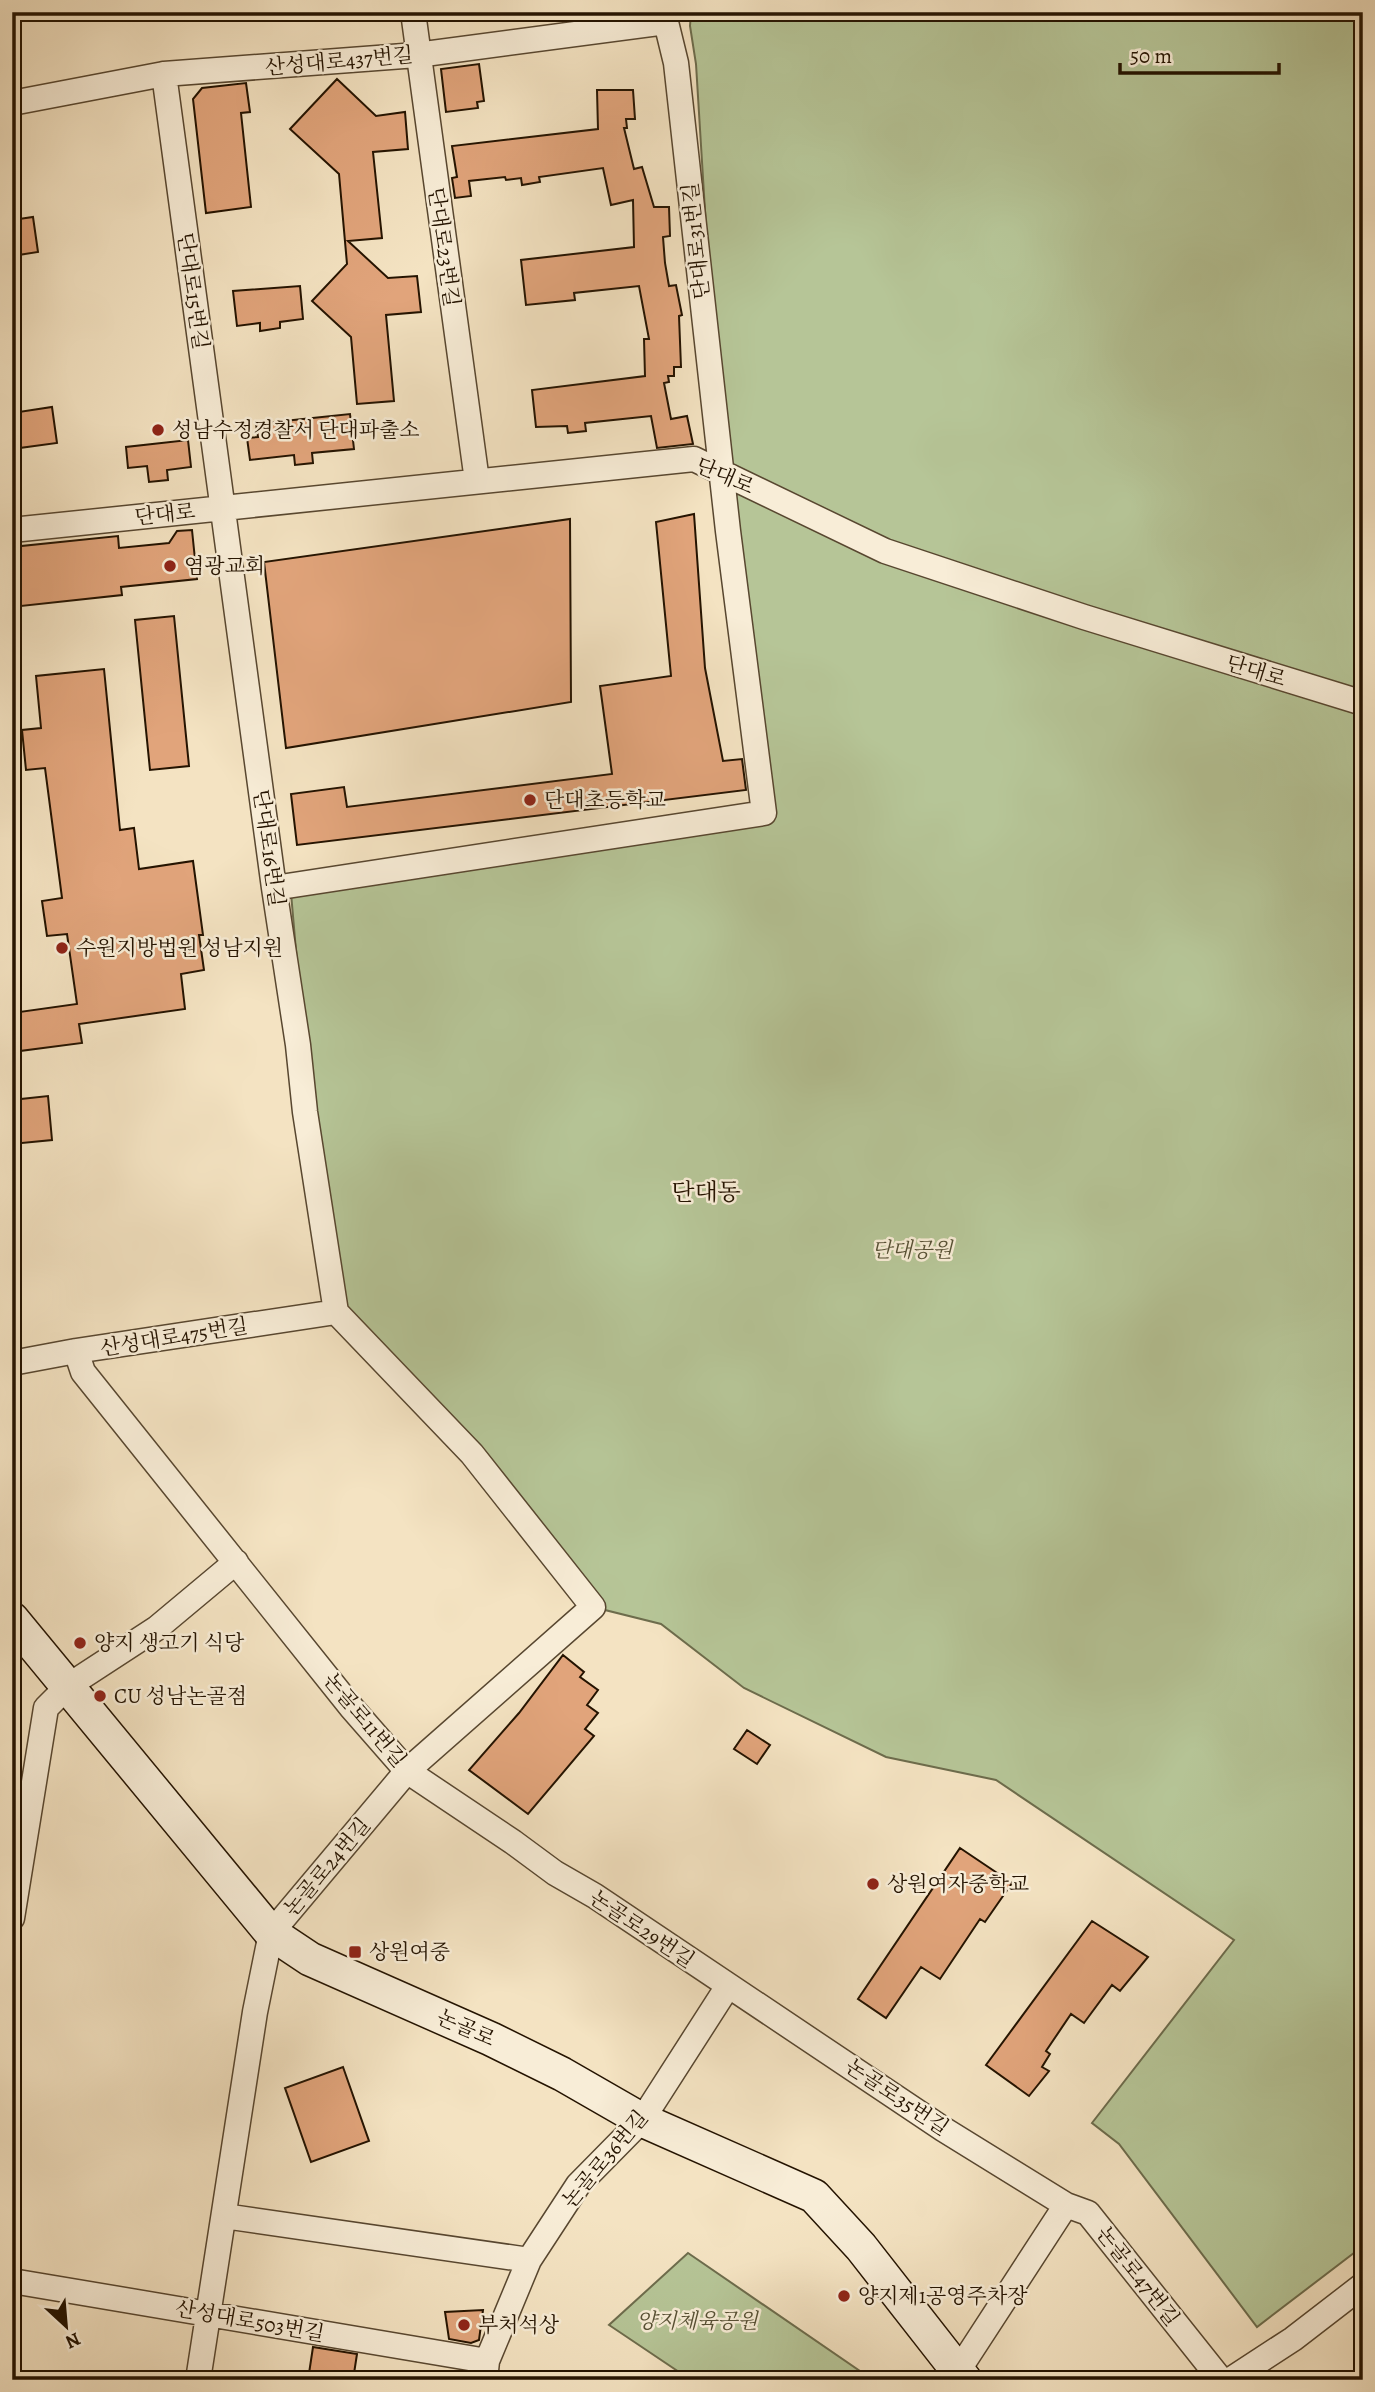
<svg xmlns="http://www.w3.org/2000/svg" width="1375" height="2392" font-family="Alegreya,'Noto Serif KR',serif">
	<rect width="100%" height="100%" fill="#f4e3c2"/>
	<filter id="stains"><feTurbulence type="fractalNoise" baseFrequency=".00286" numOctaves="4"/><feColorMatrix values="0 0 0 0 .2 0 0 0 0 .09 0 0 0 0 .02 0 0 0 .5 -.17"/></filter>
	<radialGradient id="worn" r=".72"><stop offset=".6" stop-color="#630" stop-opacity="0"/><stop offset="1" stop-color="#630" stop-opacity=".3"/></radialGradient>
	<path fill="#b6c597" stroke="#6d6c4c" stroke-width="2" d="M691,12H1363V2246L1257,2327L1119,2144L1092,2123L1234,1940L996,1780L886,1757L744,1688L661,1624L593,1607L336,1312L317,1192L291,893L772,820L721,471L696,64L690,26Z
		M688,2253L873,2380H691L609,2325Z"/>
	<path fill="#e1a47b" stroke="#241300" stroke-width="2" d="M479,64L484,101L477,102L478,108L446,112L441,69Z
		M337,79L376,116L405,112L408,149L373,152L382,238L348,241L388,278L417,276L421,312L386,315L394,401L357,404L351,337L312,301L347,264L339,174L290,129Z
		M246,83L250,112L241,113L251,207L206,213L193,99L202,88Z
		M597,90H633L635,119H626L627,128H624L634,169L642,167L654,207H669L670,236L663,237L665,263L669,286L676,285L682,315L679,316L681,367H674V376H668L669,382L664,383L671,419L687,416L693,444L657,448L651,416L585,423L586,431L568,433L567,426L536,427L532,390L645,376L644,339H649L639,286L574,293L575,300L526,305L521,260L634,247L633,200L611,205L603,168L539,177L540,182L522,185L521,178L506,180L505,177L469,181L471,196L455,198L452,178L457,177L452,146L598,129Z
		M33,217L38,252L12,256V220Z
		M300,286L303,319L280,322V328L260,331V323L237,326L233,291Z
		M52,407L57,443L12,449V413Z
		M350,414L354,449L312,453L313,463L295,465L294,455L250,460L247,438L258,437L256,424Z
		M188,440L191,467L167,470L168,480L149,482L147,466L128,468L126,447Z
		M694,514L705,668L723,761L742,759L746,790L297,845L291,794L344,787L347,807L612,774L600,686L671,676L656,522Z
		M570,519L571,702L286,748L264,562Z
		M192,530L197,579L121,587L122,595L12,607V547L118,536L119,548L169,543L177,531Z
		M174,616L189,766L150,770L135,620Z
		M104,669L120,830L134,828L139,869L193,861L203,935H199L204,970L181,974L185,1009L79,1024L82,1043L12,1052V1013L77,1004L67,934L47,936L42,901L62,898L45,768L26,770L22,730L41,728L36,676Z
		M48,1096L52,1140L12,1144V1100Z
		M563,1655L584,1672L580,1677L598,1690L587,1705L598,1713L585,1729L594,1736L528,1814L469,1770L519,1713Z
		M747,1730L770,1745L757,1764L734,1749Z
		M960,1848L1012,1883L985,1922L980,1919L940,1979L921,1967L886,2018L858,1999Z
		M1092,1921L1148,1957L1120,1991L1112,1985L1084,2023L1071,2014L1046,2051L1050,2054L1042,2067L1049,2071L1029,2096L986,2065Z
		M343,2067L369,2141L311,2162L285,2088Z
		M483,2310L479,2340L471,2343L449,2339L445,2312Z
		M313,2347L357,2354L353,2380H308Z"/>
	<g fill="none" stroke-linecap="round" stroke-linejoin="round">
		<g stroke="#584730" stroke-width="27">
			<path id="street" d="M413,12L477,481
				M164,74L274,888L298,1045L305,1112L336,1312
				M12,103L164,74L417,55L666,22
				M12,530L694,459L885,551L1084,617L1363,703
				M274,888L764,813L728,531L676,63L666,22L667,12
				M76,1351L83,1372L351,1707L407,1771L513,1842L555,1873L595,1896L943,2129L1066,2205L1088,2213L1221,2380
				M12,1363L76,1351L336,1312
				M12,1918L46,1708L68,1686L157,1628L236,1562
				M224,2216L529,2260
				M12,2281L487,2361
				M958,2371L1066,2205
				M198,2380L255,2012L271,1933L407,1771L593,1607L472,1454L336,1312
				M485,2380L487,2361L529,2260L578,2185L642,2120L728,1986
				M1230,2380L1293,2339L1363,2285"/>
		</g>
		<g stroke="#241300" stroke-width="36">
			<path id="secondary" d="M12,1619L271,1933L310,1959L491,2039L562,2074L642,2120L814,2196L861,2247L965,2380"/>
		</g>
		<use href="#street" stroke="#f8edd7" stroke-width="24"/>
		<use href="#secondary" stroke="#f8edd7" stroke-width="33"/>
	</g>
	<g fill="#8f2418" stroke="#f8edd7" stroke-width="2.5">
		<circle cx="158" cy="430" r="7"/>
		<circle cx="170" cy="566" r="7"/>
		<circle cx="530" cy="800" r="7"/>
		<circle cx="62" cy="948" r="7"/>
		<circle cx="80" cy="1643" r="7"/>
		<circle cx="100" cy="1696" r="7"/>
		<circle cx="873" cy="1884" r="7"/>
		<rect x="348" y="1945" width="14" height="14" rx="3.5"/>
		<circle cx="844" cy="2296" r="7"/>
		<circle cx="464" cy="2325" r="7"/>
	</g>
	<g text-anchor="middle" stroke-width="5" stroke-linejoin="round" paint-order="stroke">
		<g font-size="21" fill="#241300" stroke="#f8edd7">
			<text transform="translate(339 61) rotate(-5)" y="7">산성대로437번길</text>
			<text transform="translate(696 241) rotate(-96)" y="7">단대로31번길</text>
			<text transform="translate(444 247) rotate(82)" y="7">단대로23번길</text>
			<text transform="translate(193 291) rotate(82)" y="7">단대로15번길</text>
			<text transform="translate(725 476) rotate(23)" y="7">단대로</text>
			<text transform="translate(165 514) rotate(-6)" y="7">단대로</text>
			<text transform="translate(1256 671) rotate(17)" y="7">단대로</text>
			<text transform="translate(269 848) rotate(82)" y="7">단대로16번길</text>
			<text transform="translate(174 1337) rotate(-9)" y="7">산성대로475번길</text>
			<text transform="translate(365 1720) rotate(50)" y="7">논골로11번길</text>
			<text transform="translate(327 1867) rotate(-50)" y="7">논골로24번길</text>
			<text transform="translate(642 1929) rotate(34)" y="7">논골로29번길</text>
			<text transform="translate(466 2028) rotate(24)" y="7">논골로</text>
			<text transform="translate(897 2097) rotate(34)" y="7">논골로35번길</text>
			<text transform="translate(605 2159) rotate(-50)" y="7">논골로36번길</text>
			<text transform="translate(1138 2276) rotate(52)" y="7">논골로47번길</text>
			<text transform="translate(250 2321) rotate(10)" y="7">산성대로503번길</text>
		</g>
		<g font-size="21" fill="#241300" stroke="#f8edd7" text-anchor="start">
			<text x="172" y="437">성남수정경찰서 단대파출소</text>
			<text x="184" y="573">염광교회</text>
			<text x="544" y="807">단대초등학교</text>
			<text x="76" y="955">수원지방법원 성남지원</text>
			<text x="94" y="1650">양지 생고기 식당</text>
			<text x="114" y="1703">CU 성남논골점</text>
			<text x="887" y="1891">상원여자중학교</text>
			<text x="369" y="1959">상원여중</text>
			<text x="858" y="2303">양지제1공영주차장</text>
			<text x="478" y="2332">부처석상</text>
		</g>
		<g font-size="21" font-style="italic" fill="#575135" stroke="#f8edd7">
			<text x="912" y="1257">단대공원</text>
			<text x="697" y="2328">양지체육공원</text>
		</g>
		<g font-size="24" fill="#241300" stroke="#f8edd7">
			<text x="706" y="1200">단대동</text>
		</g>
	</g>
	<rect width="1375" height="2392" fill="none" stroke="#f4e3c2" stroke-width="42"/>
	<rect x="14" y="14" width="1347" height="2364" fill="none" stroke="#241300" stroke-width="3.5"/>
	<rect x="21" y="21" width="1333" height="2350" fill="none" stroke="#241300" stroke-width="2"/>
	<g transform="translate(66 2326) rotate(154)" stroke="#f8edd7" stroke-width="5" paint-order="stroke">
	<path d="M0-5L12 26L0 18L-12 26Z" fill="#241300"/>
	<text y="-10" font-size="19" font-weight="bold" text-anchor="middle" fill="#241300">N</text>
	</g>
	<path d="M1120 63v10h159v-10" fill="none" stroke="#241300" stroke-width="3.5"/>
	<text x="1130" y="63" font-size="21" fill="#241300" stroke="#f8edd7" stroke-width="5" paint-order="stroke">50 m</text>
	<rect width="100%" height="100%" filter="url(#stains)"/>
	<rect width="100%" height="100%" fill="url(#worn)"/>
</svg>
